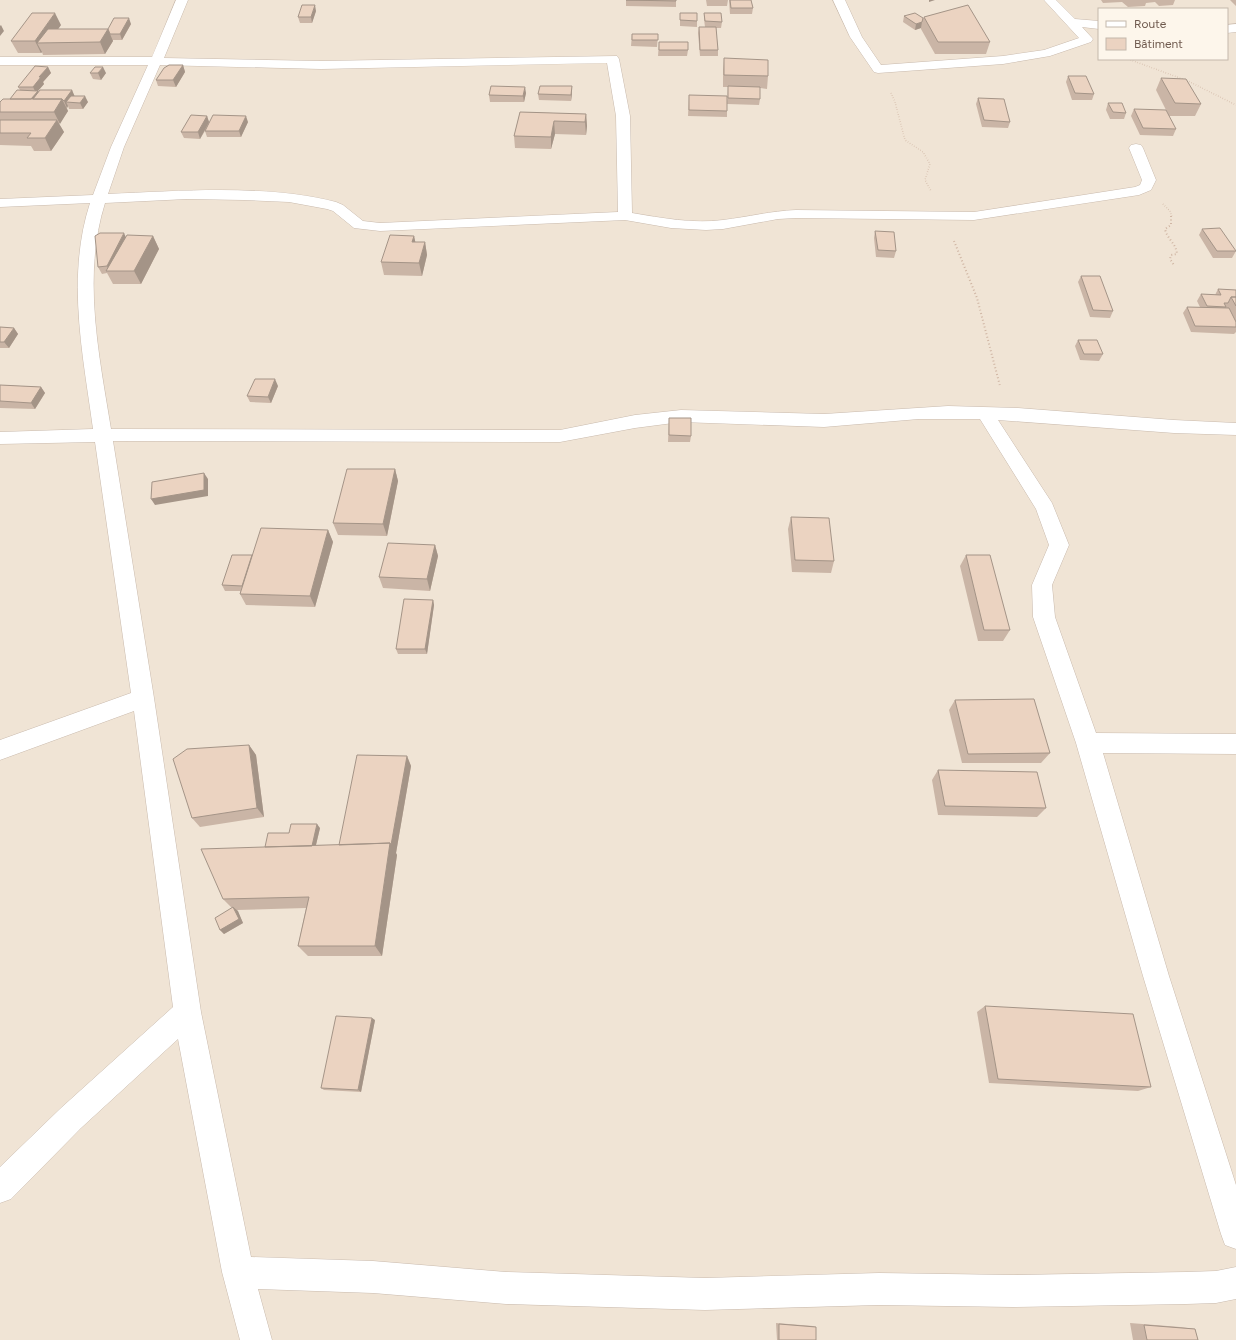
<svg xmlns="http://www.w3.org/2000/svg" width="1236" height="1340" font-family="Figtree,sans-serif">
	<rect width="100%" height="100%" fill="#f9f2e6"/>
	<path fill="#f0e4d5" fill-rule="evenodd" d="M0,0H1236V1340H0ZM1099,9H1227V59H1099Z"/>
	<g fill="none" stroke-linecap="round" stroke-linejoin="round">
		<g stroke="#c9baad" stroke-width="1">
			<path id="minor" d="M176,0H188L164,58L321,61L617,56L619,59L630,116L632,213C662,218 693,224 723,220C748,217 771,211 796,210L974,212L1135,187L1140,185L1142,180L1129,148L1131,145L1136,144L1141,145L1143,148L1156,180L1151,190L1139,195L974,220L796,218L778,219L723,229L706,230L671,228L625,220L380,231L354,228L333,211L327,209L289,202L244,200L187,199L105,203C82,276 99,355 111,429L560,430L635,415L681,410L824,414L948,406L1018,408L1174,420L1236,423V435L1174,433L998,420L1052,503L1069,545L1052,585L1055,617L1096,733L1236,734V754L1103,753L1169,976L1236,1185V1249L1225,1245L1221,1234L1143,976L1076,743L1033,617L1032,585L1049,545L1036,509L980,419H919L824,427L681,422L635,428L560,442L113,441L154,698L201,1012L251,1257L373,1261L506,1272L705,1278L879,1273L1013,1275L1186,1272L1216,1271L1236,1267V1299L1216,1303L1186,1304L1013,1307L879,1305L705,1310L506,1304L373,1293L258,1289L272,1340H240L222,1272L178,1039L81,1128L11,1199L0,1203V1167L61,1108L173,1007L134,711L0,760V740L131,693L95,442L0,444V432L93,429C83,355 66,277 90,203L0,207V199L93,195L111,147L148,65H0V57H152ZM607,63L616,116L618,212L380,223L363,221L343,205L336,202C266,184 180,191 108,194L124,147L160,65L321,69Z
				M833,0H845L862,37L881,65L1003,56L1044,50L1079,38L1044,0H1056L1075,19L1099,21V29L1082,27L1093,39L1091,42L1050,56L1003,64L878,73L874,72L850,37Z
				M1236,24V32L1227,33V25Z"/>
		</g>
		<path stroke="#d0b6a4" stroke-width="1.5" stroke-dasharray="0.5 2" stroke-linecap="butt" d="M1128,59L1188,81L1236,105
			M891,93L895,102L905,140L923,152L930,164L925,180L931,191
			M1163,204L1170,211L1172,217"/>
		<path stroke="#d0b6a4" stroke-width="2" stroke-dasharray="1 2.5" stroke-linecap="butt" d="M1171,216V225L1165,229C1167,239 1176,243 1177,254L1171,255L1170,259L1174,265
			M954,241L977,298L1000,386"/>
		<use href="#minor" fill="#fff" fill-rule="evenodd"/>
	</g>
	<path fill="#cab5a6" d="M626,0H676V7L626,6Z
		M706,0H728L727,6H707Z
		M729,0H751L753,8L752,14H730Z
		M1101,0H1175L1173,5L1159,6L1155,2L1146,3L1145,6L1128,7L1122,2L1103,3Z
		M1230,0H1236V6Z
		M316,11L312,23H300L298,17Z
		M680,13L697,21V27L680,26Z
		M704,13L722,22L721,28H716L718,50V56H700L698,33L699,27H705L704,19Z
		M904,16L923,18L924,17L990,42L986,54H935L921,29V28L915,30L903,22Z
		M131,24L122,40H113V41L105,54L43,55L42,52L41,53H18L11,41L61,25L58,29H108Z
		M632,34H658L657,47L631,46Z
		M659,42L688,50L687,56H658Z
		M724,58L768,76L767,89L760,88V99L759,105L727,104L728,87H723V70Z
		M183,65L185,72L176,87L158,86L156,80Z
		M48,67L51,73L43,82L44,84L38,91L72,90L74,96L88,102L83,109H69L68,106L67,108L68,111L59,124L64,132L51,151H34L31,146L0,145V112L10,99L20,90L18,87Z
		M90,73H106L101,80L93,79Z
		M1068,76L1094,94L1092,100H1072L1066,82Z
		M1161,78L1201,104L1195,116H1169L1156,90Z
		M572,86V93L571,101L539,100L538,94Z
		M526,93L524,102H490L489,95Z
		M689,95L727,111V117L688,116Z
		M978,98L1010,122L1008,128L982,127L976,104Z
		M1108,103L1126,113L1124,119H1110L1106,110Z
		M1134,109L1176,129L1173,136L1140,135L1131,116Z
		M520,112L586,114L587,126L586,135L555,134L551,149L515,148L514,136Z
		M207,116L209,122H248L241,137H207L205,131L200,139L184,138L181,132Z
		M1202,229L1236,251L1232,258H1213L1199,235Z
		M875,231L896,251L894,258L876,257L874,238Z
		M153,236L159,249L141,284H113L107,273L102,274L98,267L126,237Z
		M414,236L415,242H425L427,255L422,276L384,275L381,262Z
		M1081,276L1113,311L1110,318L1090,317L1078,282Z
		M1218,289L1236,290V332L1234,334L1191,332L1183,313L1187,307H1200L1197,301L1201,294L1215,295Z
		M0,327L14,328L18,334L9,348H0Z
		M1078,340L1103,354L1099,361L1080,360L1075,346Z
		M0,385L41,387L45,393L35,409L0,408Z
		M278,386L271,403L250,402L247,396Z
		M669,418L691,436L690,442H668Z
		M395,469L398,481L387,536L338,535L333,523Z
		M791,517L834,561L831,573L792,572L788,529Z
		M328,530L333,542L315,607L246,605L240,594V591H225L222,585L252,555Z
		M435,545L438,556L430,591L383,588L379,577Z
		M966,555L1010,630L1003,641H978L960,566Z
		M433,600L434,605L427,654H398L396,649Z
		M955,700L1050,753L1041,763H962L949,710Z
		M249,745L256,755L264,817L200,827L192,818Z
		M407,756L411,766L396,853L397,855L382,956H308L298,946L306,908L237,910L243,923L224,934L220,930L232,908L223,899L265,847L289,833L320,828L316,845H339Z
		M938,770L1046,808L1037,817L938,815L932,780Z
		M985,1006L1151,1087L1138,1091L989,1083L977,1012Z
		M375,1020L361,1092L324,1090L321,1088Z
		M776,1323L813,1326L816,1327V1340H777Z
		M1130,1323L1180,1327L1195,1329L1198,1340H1133Z"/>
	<path fill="#a49487" d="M929,0H935L929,2Z
		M315,5L316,11L312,23L311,17Z
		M55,13L61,25L48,43H37L42,52L41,53L35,41Z
		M129,18L131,24L122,40L120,34Z
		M922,22L921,28L915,30L916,24Z
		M1,25L4,31L0,36V26Z
		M108,29L113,41L105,54L100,42Z
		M183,65L185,72L176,87L173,80Z
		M48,67L51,73L43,82L44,84L38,91L41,97L27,104L36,93L33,87L39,77Z
		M103,67L106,73L101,80L98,73Z
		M572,86V93L571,101V95Z
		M525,87L526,93L524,102L523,96Z
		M72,90L75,97L66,102L68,106L67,108L64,101Z
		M85,96L88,102L83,109L80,103Z
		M62,99L68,111L60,124L54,112Z
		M586,114L587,126L586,135L585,122Z
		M207,116L209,122L200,139L198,132Z
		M246,116L248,122L241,137L239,131Z
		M57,120L64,132L51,151L45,138Z
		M554,121L555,134L551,149V137Z
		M124,233L127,240L109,271L107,266Z
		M153,236L159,249L141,284L134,271Z
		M414,236L417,249L412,242Z
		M425,242L427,255L422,276L419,263Z
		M14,328L18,334L9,348L4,342Z
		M275,379L278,386L271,403L268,397Z
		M41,387L45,393L35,409L31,403Z
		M395,469L398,481L387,536L383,524Z
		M204,473L208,479V496L155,505L151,499Z
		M328,530L333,542L315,607L310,596Z
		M435,545L438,556L430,591L427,579Z
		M433,600L434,605L427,654L425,649Z
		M249,745L256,755L264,817L257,808Z
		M407,756L411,766L396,853L397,855L382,956L375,946L390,843Z
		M317,824L320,828L314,853L311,849Z
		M233,907L238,911L243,923L224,934L220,930Z
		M372,1018L375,1020L361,1092L358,1090Z"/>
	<path fill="#ebd3c1" stroke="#a49487" d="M626,0H676V1Z
		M730,0H751L753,8H731Z
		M302,5H315L311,17H298Z
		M968,5L990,42H938L924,17Z
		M32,13H55L35,41H11Z
		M680,13H697V21L680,20Z
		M704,13H721L722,22L705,21Z
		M915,13L923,18L922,22L916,24L904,16Z
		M114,18H129L120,34H110L108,29Z
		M699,27H716L718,50H700Z
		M48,29H108L100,42L37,43Z
		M632,34H658V40H632Z
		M659,42H688V50H659Z
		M724,58L768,60V76L724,75Z
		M169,65H183L173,80H156L164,68Z
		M35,66L48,67L39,77H41L33,87H18Z
		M95,67H103L98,73H90Z
		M1068,76H1086L1094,94L1075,93Z
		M1161,78L1186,79L1201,104L1175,103Z
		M491,86L525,87L523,96L489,95Z
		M540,86H572L571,95L538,94Z
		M728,86L760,87V99L728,98Z
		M17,90L38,91L31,99H10Z
		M40,90H72L64,101L62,99H33Z
		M689,95L727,96V111L689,110Z
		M71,96H85L80,103L66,102Z
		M978,98L1004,99L1010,122L984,120Z
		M3,99H62L54,112H0V102Z
		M1108,103H1122L1126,113L1113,112Z
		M1134,109L1166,110L1176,129L1143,128Z
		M520,112L586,114L585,122L554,121L551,137L514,136Z
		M191,115L207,116L198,132H181Z
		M213,115L246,116L239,131H205Z
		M0,120H57L45,138H27L31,133H0Z
		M1220,228L1236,251H1217L1202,229Z
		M875,231L894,232L896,251L878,250Z
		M100,233H124L107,266L98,267L95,236Z
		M127,235L153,236L134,271H106Z
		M390,235L414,236L412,242H425L419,263L381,262Z
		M1081,276H1100L1113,311L1093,310Z
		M1218,289L1236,290V297H1231L1228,303H1224L1226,307L1207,306L1201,294L1221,295Z
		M1231,297H1236V306Z
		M1187,307L1229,308L1236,322V327L1195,326Z
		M0,327L14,328L4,342H0Z
		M1078,340H1097L1103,354H1084Z
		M255,379H275L268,397L247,396Z
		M0,385L41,387L31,403L0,401Z
		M669,418H691V436L669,435Z
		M347,469H395L383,524L333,523Z
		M204,473V490L151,499L152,482Z
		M791,517L829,518L834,561L795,560Z
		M261,528L328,530L310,596L240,594Z
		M388,543L435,545L427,579L379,577Z
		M232,555H252L242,586L222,585Z
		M966,555H990L1010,630H984Z
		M404,599L433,600L425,649H396Z
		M1034,699L1050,753L968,754L955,700Z
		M249,745L257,808L192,818L173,759L187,749Z
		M357,755L407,756L391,845L390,843L339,845Z
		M938,770L1037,772L1046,808L945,806Z
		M291,824H317L312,846L265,847L268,833H289Z
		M390,843L375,946H298L309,897L223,899L201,849Z
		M233,907L239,919L220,930L215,918Z
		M985,1006L1133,1014L1151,1087L998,1079Z
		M336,1016L372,1018L358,1090L321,1088Z
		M779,1324L816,1327V1340H779Z
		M1144,1325L1195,1329L1198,1340H1147Z"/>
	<rect x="1098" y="8" width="130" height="52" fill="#fdf6eb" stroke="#c4b8ac"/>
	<rect x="1106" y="21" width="20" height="6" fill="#ffffff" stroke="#c4b8ac"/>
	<text x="1134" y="28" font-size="12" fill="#6f5a4e">Route</text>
	<rect x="1106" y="38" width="20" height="12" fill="#ebd3c1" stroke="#c4b8ac"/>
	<text x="1134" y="48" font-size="12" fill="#6f5a4e">Bâtiment</text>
</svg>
